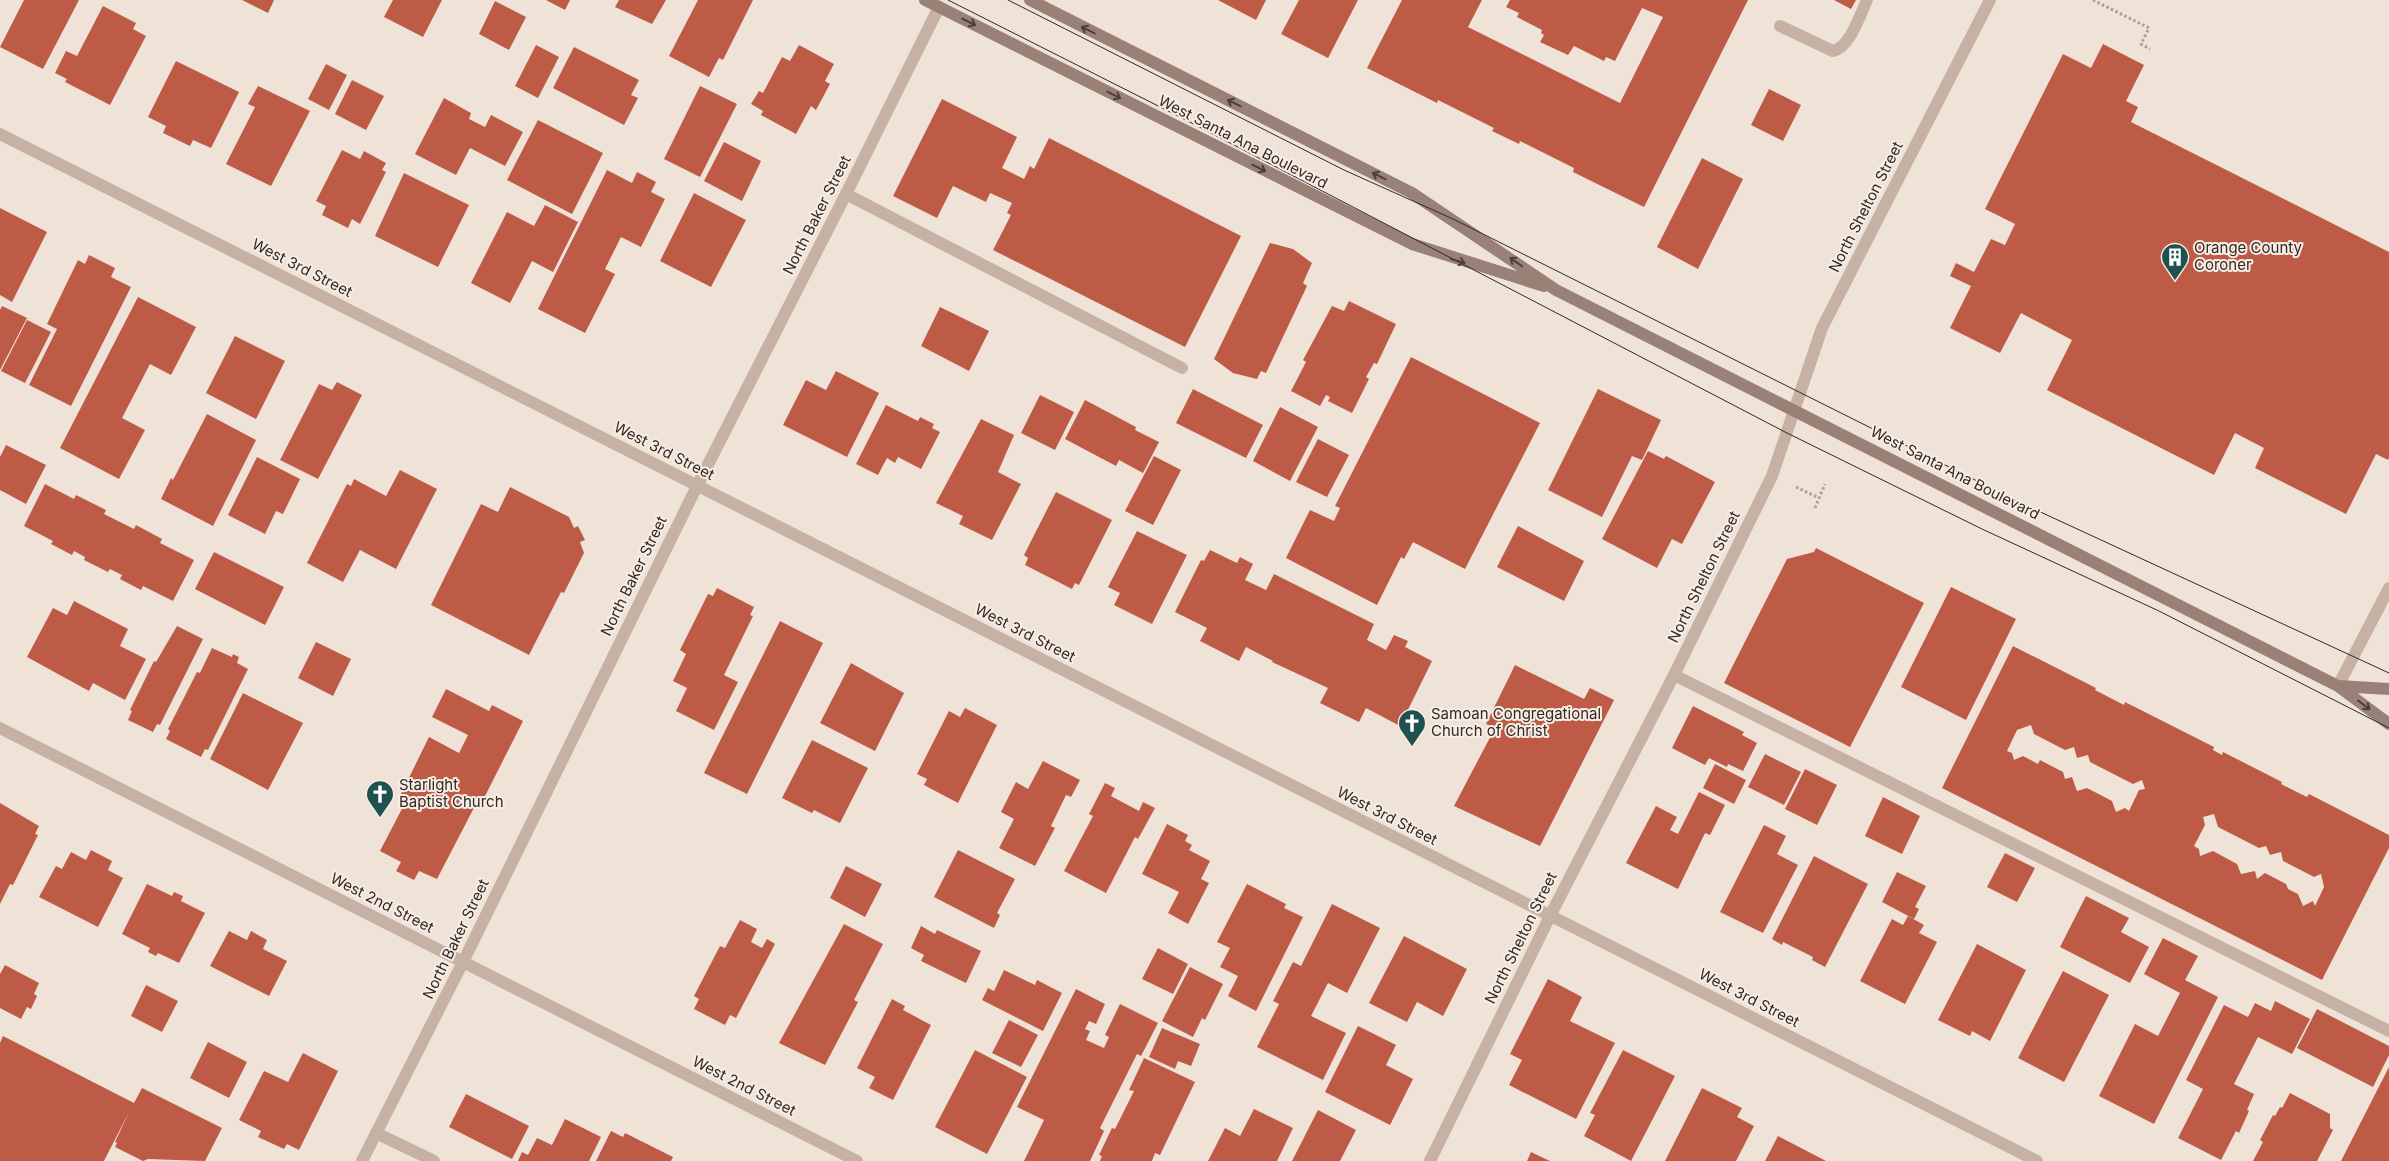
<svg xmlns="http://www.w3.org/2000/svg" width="2389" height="1161" font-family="Inter,sans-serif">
	<rect width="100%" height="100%" fill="#efe3d8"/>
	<path fill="#be5b47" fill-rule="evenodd" d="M24,0H79L43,69L0,47Z
		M242,0H274L268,13Z
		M393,0H442L423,37L384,17Z
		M546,0H570L565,10Z
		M619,0H666L652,24L615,7Z
		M698,0H753L723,60L719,58L709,77L669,56Z
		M1218,0H1266L1256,20Z
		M1299,0H1358L1328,58L1281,34Z
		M1402,0H1482L1468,27L1620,103L1663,17L1642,8L1615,61L1606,57L1604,61L1574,46L1568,55L1540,42L1544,35L1541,33L1542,30L1517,17L1519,13L1506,7L1510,0H1748L1644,207L1573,172L1574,168L1520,141L1519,144L1492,131L1494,128L1438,100L1437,103L1367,68Z
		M1834,0H1856L1851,9Z
		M495,1L526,17L509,50L479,34Z
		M103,6L136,23L133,29L146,36L110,105L65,82L67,79L55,73L66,51L77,56Z
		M2103,44L2144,65L2126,101L2138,107L2131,122L2389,252V458L2388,460L2376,454L2346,514L2255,468L2264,448L2235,433L2214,475L2047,390L2072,340L2021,313L2000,353L1950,328L1971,286L1950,276L1956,263L1974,272L1991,239L2005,245L2015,224L1985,209L2063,54L2091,68Z
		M536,45L559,57L538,98L515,86Z
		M799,45L834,64L825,81L830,84L816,110L811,106L796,134L761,115L763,111L751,104L759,91L763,93L782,57L790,61Z
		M574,47L639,80L631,95L638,98L624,125L553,88Z
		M176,61L239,92L211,148L193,140L190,146L163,133L166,126L148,117Z
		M326,64L347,75L329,110L308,99Z
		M352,80L384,96L366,130L335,114Z
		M258,86L310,111L271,186L226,164L255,107L248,104Z
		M700,86L737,104L700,177L664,159Z
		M1769,89L1801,105L1783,141L1751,125Z
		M444,98L471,113L469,119L485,127L491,115L523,132L505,166L470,148L456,175L415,154Z
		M942,99L1017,137L1002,168L1024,179L1030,166L1034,169L1049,138L1241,236L1185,347L993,250L1011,215L1007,213L1012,203L990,193L986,202L953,186L937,218L893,196Z
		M538,120L603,153L572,214L507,180Z
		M724,142L761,161L742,201L704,181Z
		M342,150L360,159L364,151L386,163L382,170L386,172L360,224L352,219L348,228L322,215L326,206L316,201Z
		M1702,158L1743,179L1698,269L1657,247Z
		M607,170L632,183L637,172L656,182L651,192L665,199L641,247L621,237L605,269L615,274L585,333L538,309Z
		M404,173L469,205L438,267L375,236Z
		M694,193L746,220L711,287L660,261Z
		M545,205L578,222L553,272L532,261L510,303L471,283L507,212L534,226Z
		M0,208L47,232L12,302L0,295Z
		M1270,243L1293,249L1312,263L1303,283L1307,286L1266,373L1261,371L1257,379L1233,373L1214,359Z
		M89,255L115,268L111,277L131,287L71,406L29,385L57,329L47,324L78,260L85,264Z
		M138,297L196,327L171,375L150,364L122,418L145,430L119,479L60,448Z
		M1349,301L1396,324L1377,364L1374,363L1366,377L1369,379L1352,413L1328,401L1330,397L1326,395L1320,406L1291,391L1306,362L1303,360L1332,306L1344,311Z
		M2,306L27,318L0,370V310Z
		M940,307L989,331L969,371L921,346Z
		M27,320L51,332L25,383L1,371Z
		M235,336L285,361L256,419L206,393Z
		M1411,357L1540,423L1465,569L1413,542L1404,559L1401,557L1377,605L1286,558L1310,510L1334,521L1340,508L1335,506Z
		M836,371L879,393L847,457L783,425L806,380L826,390Z
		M337,382L362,395L318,479L280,460L319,384L332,390Z
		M1193,389L1263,425L1246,458L1176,423Z
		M1598,389L1661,420L1642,460L1632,456L1602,517L1548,490Z
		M1040,395L1074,412L1055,450L1021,433Z
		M1085,400L1136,427L1135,430L1159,442L1143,473L1119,460L1116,466L1065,439Z
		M886,405L918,421L920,417L934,424L932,428L940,432L921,469L898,457L895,463L887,458L878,475L856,464Z
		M1280,407L1318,427L1290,481L1253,461Z
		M207,414L256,440L213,526L161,499L171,478L173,480Z
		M981,419L1014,435L998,472L1021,484L992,540L959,524L963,516L936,503Z
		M1318,439L1349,455L1327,497L1296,482Z
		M6,445L46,465L26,504L0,490V457Z
		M1648,451L1664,459L1666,456L1715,482L1682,544L1672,539L1657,568L1602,539Z
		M1154,456L1181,470L1153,525L1125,511Z
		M257,457L300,479L283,514L276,511L265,534L228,515Z
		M400,470L437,489L396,569L360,550L343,582L307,563L347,484L351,486L354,479L386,496Z
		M45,484L74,499L76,495L106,510L104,514L134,529L136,525L162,539L160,543L194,560L173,601L143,586L141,590L120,579L122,575L110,569L108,572L84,560L85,557L74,551L72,555L51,544L53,541L24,526Z
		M510,487L569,517L574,528L578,526L585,540L580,542L584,553L564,593L561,592L529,655L431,605L481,504L498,512Z
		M1056,492L1112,520L1079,585L1075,583L1072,589L1025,565L1028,558L1024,555Z
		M1518,526L1584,561L1564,601L1497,567Z
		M1137,531L1187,555L1152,624L1114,605L1120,593L1108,587Z
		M1816,548L1924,603L1850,747L1724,683L1787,559L1814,552Z
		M1210,550L1237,563L1240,557L1253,564L1245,580L1266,590L1274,574L1374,624L1367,640L1386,650L1394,635L1408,641L1405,647L1432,661L1400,726L1366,708L1359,722L1320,703L1328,688L1272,662L1273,661L1246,647L1239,661L1200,641L1207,628L1175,612L1201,560L1204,561Z
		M214,552L284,587L265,625L195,589Z
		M1951,587L2016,619L1966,720L1901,687Z
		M717,588L754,607L750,615L753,616L724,675L738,682L714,730L676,711L687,688L673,681L686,654L680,650L708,594L713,596Z
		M74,601L128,629L120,646L146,659L125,700L93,683L89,691L27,657L53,608L67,615Z
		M780,621L823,643L747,794L704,773Z
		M177,626L203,639L160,725L157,724L153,732L128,720L132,711L130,710L154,661L156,662Z
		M316,642L351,659L333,696L298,678Z
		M2013,646L2096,688L2095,690L2124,705L2125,702L2214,747L2213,750L2222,755L2223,752L2282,782L2281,784L2307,797L2309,794L2389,835V848L2322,980L1942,788ZM2031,725L2034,734L2065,750L2074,747L2077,758L2088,755L2090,762L2133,784L2142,780L2145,789L2139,790L2129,811L2125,808L2116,812L2112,801L2087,788L2077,791L2072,777L2065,779L2063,772L2040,760L2038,764L2023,756L2014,760L2012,753L2007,751L2017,730ZM2214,814L2218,827L2259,848L2266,846L2270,855L2281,852L2283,861L2314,877L2321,874L2324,887L2315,906L2313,901L2303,906L2298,894L2288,889L2286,884L2265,873L2257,879L2255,871L2241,874L2237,864L2213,851L2200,856L2199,849L2194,846L2205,825L2203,817Z
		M212,648L232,657L233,654L239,657L237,663L248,669L208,750L205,749L201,757L166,739L170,731L168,729L197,672L200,673Z
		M851,663L904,693L875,751L820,723Z
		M1515,665L1584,699L1590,688L1614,700L1540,846L1454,806L1495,728L1486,724Z
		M446,689L489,711L492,705L523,721L480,806L476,804L437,879L419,871L414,880L396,871L401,862L380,851L406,801L399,798L429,737L459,753L468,735L432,717Z
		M243,693L303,723L268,790L210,759Z
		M1693,706L1744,732L1742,735L1757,743L1743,771L1728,764L1727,767L1709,758L1705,765L1672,748Z
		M965,708L997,725L958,803L924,785L927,779L917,774L949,711L960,717Z
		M812,740L868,768L840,823L814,810L812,813L782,798Z
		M1765,754L1801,772L1784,805L1748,787Z
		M1043,761L1080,780L1071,797L1066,795L1051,826L1055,828L1035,866L999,848L1014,819L1001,812L1016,782L1028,789Z
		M1715,764L1746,780L1734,804L1703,788Z
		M1805,769L1837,785L1817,825L1785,809Z
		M1105,783L1115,788L1111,796L1139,811L1143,802L1155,808L1138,839L1135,837L1106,893L1064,871L1093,816L1089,814Z
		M1699,792L1725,805L1710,835L1705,833L1678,889L1626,863L1656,806L1677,817L1670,830L1678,834Z
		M1883,797L1920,816L1902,854L1865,836Z
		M0,803L39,826L35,834L38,835L13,885L10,884L0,904Z
		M1167,824L1188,835L1185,841L1192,845L1189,850L1210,861L1201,879L1209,883L1188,924L1168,913L1179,892L1142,874Z
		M1764,825L1786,836L1777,854L1798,865L1763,933L1720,912Z
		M91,850L112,861L108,870L123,878L98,927L39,897L56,866L62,869L71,852L86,860Z
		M958,850L1015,879L997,913L1000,915L994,928L934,897Z
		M2005,853L2035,868L2017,902L1987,887Z
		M1814,856L1868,884L1825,967L1812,960L1813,957L1783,942L1782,945L1772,939Z
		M846,866L882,884L865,917L830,898Z
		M1897,872L1926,886L1915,907L1919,909L1914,919L1882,902Z
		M147,884L172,896L174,892L183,896L181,901L205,913L179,963L158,953L156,956L148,952L150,948L122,934Z
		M1247,884L1286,904L1284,908L1303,917L1256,1011L1228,996L1238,976L1220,967L1230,948L1217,942Z
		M2086,896L2129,918L2121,932L2149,947L2130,983L2060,947Z
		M1332,904L1380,928L1347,993L1328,983L1311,1016L1346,1033L1323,1080L1257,1047L1279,1004L1273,1001L1293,962L1301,966Z
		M1908,916L1924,925L1919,933L1937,942L1905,1004L1860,981L1892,919L1903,925Z
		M740,920L757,929L751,942L762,948L767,939L775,944L736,1018L730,1015L725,1025L694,1009L699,999L694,996L720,946L725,948Z
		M844,924L883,944L854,1000L858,1002L825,1065L779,1043Z
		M921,926L935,934L937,930L981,951L966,983L921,961L924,955L911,948Z
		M229,931L247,940L251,931L267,940L263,949L287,961L269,996L210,966Z
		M1404,936L1467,969L1443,1016L1417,1002L1407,1022L1369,1003Z
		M2163,938L2198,956L2185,980L2218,997L2154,1124L2099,1096L2135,1024L2158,1036L2180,993L2144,974Z
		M1977,944L2026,970L1990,1041L1972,1031L1970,1036L1938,1020Z
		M1158,948L1188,964L1173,994L1142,979Z
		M5,965L39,983L34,994L37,996L31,1009L27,1007L21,1019L0,1008V974Z
		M1190,967L1223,984L1205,1020L1202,1018L1193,1037L1162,1021Z
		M1004,970L1035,985L1037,980L1062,993L1043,1031L982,1000L988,988L994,991Z
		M2063,971L2109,995L2064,1082L2018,1058Z
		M1548,979L1582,997L1570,1021L1615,1043L1576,1119L1509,1085L1522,1060L1510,1054Z
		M146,985L178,1001L162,1032L131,1016Z
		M1076,989L1105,1004L1096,1024L1089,1021L1085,1029L1090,1031L1086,1040L1104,1048L1109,1037L1105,1035L1120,1004L1158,1023L1141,1056L1137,1054L1100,1128L1104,1131L1090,1161H1024L1044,1120L1017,1107Z
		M892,999L905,1006L903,1010L931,1025L893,1100L869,1088L875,1077L857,1068Z
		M2275,1001L2310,1019L2292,1054L2258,1037L2234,1084L2254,1094L2247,1110L2249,1111L2239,1133L2236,1131L2221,1160L2178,1138L2203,1089L2186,1080L2224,1005L2248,1017L2255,1003L2271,1011Z
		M2317,1009L2389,1046V1055L2373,1087L2297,1048Z
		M1009,1020L1038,1035L1021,1067L992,1053Z
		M1358,1026L1396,1045L1386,1065L1413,1079L1390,1125L1325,1092Z
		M1162,1028L1200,1044L1191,1066L1178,1061L1175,1069L1149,1057Z
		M3,1036L134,1103L142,1088L222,1128L205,1161L148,1159L143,1161L115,1147L117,1143L115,1142L129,1112L104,1161H0V1043Z
		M208,1042L247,1062L229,1098L190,1078Z
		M975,1050L1027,1077L987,1154L935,1127Z
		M1623,1050L1675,1076L1631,1161L1584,1136L1595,1115L1590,1113Z
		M303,1053L338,1071L299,1150L287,1144L284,1149L258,1137L261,1131L239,1120L264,1071L288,1082Z
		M1144,1058L1195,1082L1160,1155L1155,1153L1152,1161H1100L1102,1156L1099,1155L1112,1128L1115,1129L1134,1091L1129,1090Z
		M2389,1067V1161H2341Z
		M1702,1088L1742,1108L1737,1117L1754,1126L1736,1161H1665Z
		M2290,1093L2330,1114V1128L2333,1130L2317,1161H2253L2263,1142L2260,1140L2273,1115L2275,1116L2280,1107L2282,1108Z
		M466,1094L529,1126L512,1159L449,1127Z
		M1254,1109L1293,1128L1277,1161H1208L1225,1128L1240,1136Z
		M1318,1110L1356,1130L1340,1161H1292Z
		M565,1119L601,1137L589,1161H518L522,1152L528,1155L537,1138L552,1145Z
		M611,1131L623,1137L625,1133L673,1157L671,1161H596Z
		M1778,1136L1826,1161H1765Z
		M1531,1152L1550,1161H1527Z"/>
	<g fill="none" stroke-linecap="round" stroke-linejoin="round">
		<path stroke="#b29c90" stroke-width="3" stroke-dasharray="2.5 2.5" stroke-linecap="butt" d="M2093,0L2149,28L2141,44L2150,49
			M1796,487L1819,498
			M1815,508L1825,484"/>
		<path stroke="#c6b2a5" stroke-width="12" d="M1780,26L1833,51C1850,47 1860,15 1867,0
			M846,194L1182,368
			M1674,675L2389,1031
			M2338,686L2389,588
			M376,1133L434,1161"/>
		<path stroke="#c6b2a5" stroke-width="12" d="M0,134L2037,1161
			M0,728L857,1161
			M362,1161L463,962L697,486L846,194L939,7
			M1430,1161L1550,916L1674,675L1772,476L1822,328L1990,0"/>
		<path stroke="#998177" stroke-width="12" d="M925,0L1412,244L1544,286
			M1030,0L1412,193L1556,290L2338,686L2389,724
			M2338,686L2389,689"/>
		<path stroke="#322926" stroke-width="1" d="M948,0L1184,119L1787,433L1982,529L2159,611L2389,728
			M1008,0L1344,170L1453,219L2021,503L2389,673"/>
	</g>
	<defs><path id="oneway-shaft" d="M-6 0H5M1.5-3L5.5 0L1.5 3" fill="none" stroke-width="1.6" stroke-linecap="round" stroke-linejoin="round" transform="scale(1.25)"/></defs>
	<g stroke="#4c3f3a">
		<use href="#oneway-shaft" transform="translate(969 22) rotate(27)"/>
		<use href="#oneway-shaft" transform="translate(1088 30) rotate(-153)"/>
		<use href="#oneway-shaft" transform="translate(1114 95) rotate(27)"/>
		<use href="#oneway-shaft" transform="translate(1234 103) rotate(-153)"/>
		<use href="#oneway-shaft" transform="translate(1259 168) rotate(27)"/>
		<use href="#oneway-shaft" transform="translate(1379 176) rotate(-153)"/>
		<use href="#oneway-shaft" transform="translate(1458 261) rotate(18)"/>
		<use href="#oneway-shaft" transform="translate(1516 262) rotate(-145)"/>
		<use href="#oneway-shaft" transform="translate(2364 705) rotate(37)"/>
	</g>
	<defs>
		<g id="building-pin" transform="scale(1.4375)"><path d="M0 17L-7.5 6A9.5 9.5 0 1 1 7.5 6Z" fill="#1e5150" stroke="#f7ede4"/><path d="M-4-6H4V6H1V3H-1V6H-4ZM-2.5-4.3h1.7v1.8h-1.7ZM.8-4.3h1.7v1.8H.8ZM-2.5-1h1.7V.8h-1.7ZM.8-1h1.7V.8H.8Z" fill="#fff"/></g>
		<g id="church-pin" transform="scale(1.4375)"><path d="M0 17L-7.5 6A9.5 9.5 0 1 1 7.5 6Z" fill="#1e5150" stroke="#f7ede4"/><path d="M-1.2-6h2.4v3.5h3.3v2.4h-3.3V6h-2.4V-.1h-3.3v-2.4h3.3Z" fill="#fff"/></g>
	</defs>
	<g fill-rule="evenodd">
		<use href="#building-pin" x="2175" y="257"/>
		<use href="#church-pin" x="1412" y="723"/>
		<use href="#church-pin" x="380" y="794"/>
	</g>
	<g text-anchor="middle" stroke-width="4" stroke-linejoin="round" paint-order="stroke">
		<g font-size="15" fill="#322926" stroke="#f7ede4">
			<text transform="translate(1243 142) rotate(27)" y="5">West Santa Ana Boulevard</text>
			<text transform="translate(1866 207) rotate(-63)" y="5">North Shelton Street</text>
			<text transform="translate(817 215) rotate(-63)" y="5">North Baker Street</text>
			<text transform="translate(302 268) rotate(27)" y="5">West 3rd Street</text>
			<text transform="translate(664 451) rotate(27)" y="5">West 3rd Street</text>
			<text transform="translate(1955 473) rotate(27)" y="5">West Santa Ana Boulevard</text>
			<text transform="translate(634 576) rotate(-64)" y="5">North Baker Street</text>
			<text transform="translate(1704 577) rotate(-64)" y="5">North Shelton Street</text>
			<text transform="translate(1025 633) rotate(27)" y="5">West 3rd Street</text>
			<text transform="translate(1387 816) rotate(27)" y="5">West 3rd Street</text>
			<text transform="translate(382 903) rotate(27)" y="5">West 2nd Street</text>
			<text transform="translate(1521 938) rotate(-64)" y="5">North Shelton Street</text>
			<text transform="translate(456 939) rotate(-64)" y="5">North Baker Street</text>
			<text transform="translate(1749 998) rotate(27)" y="5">West 3rd Street</text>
			<text transform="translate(744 1086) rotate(27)" y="5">West 2nd Street</text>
		</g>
		<g font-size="15" fill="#322926" stroke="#f7ede4" text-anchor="start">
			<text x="2194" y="253">Orange County<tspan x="2194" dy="17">Coroner</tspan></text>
			<text x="1431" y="719">Samoan Congregational<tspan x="1431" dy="17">Church of Christ</tspan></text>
			<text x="399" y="790">Starlight<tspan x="399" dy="17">Baptist Church</tspan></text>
		</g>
	</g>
</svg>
